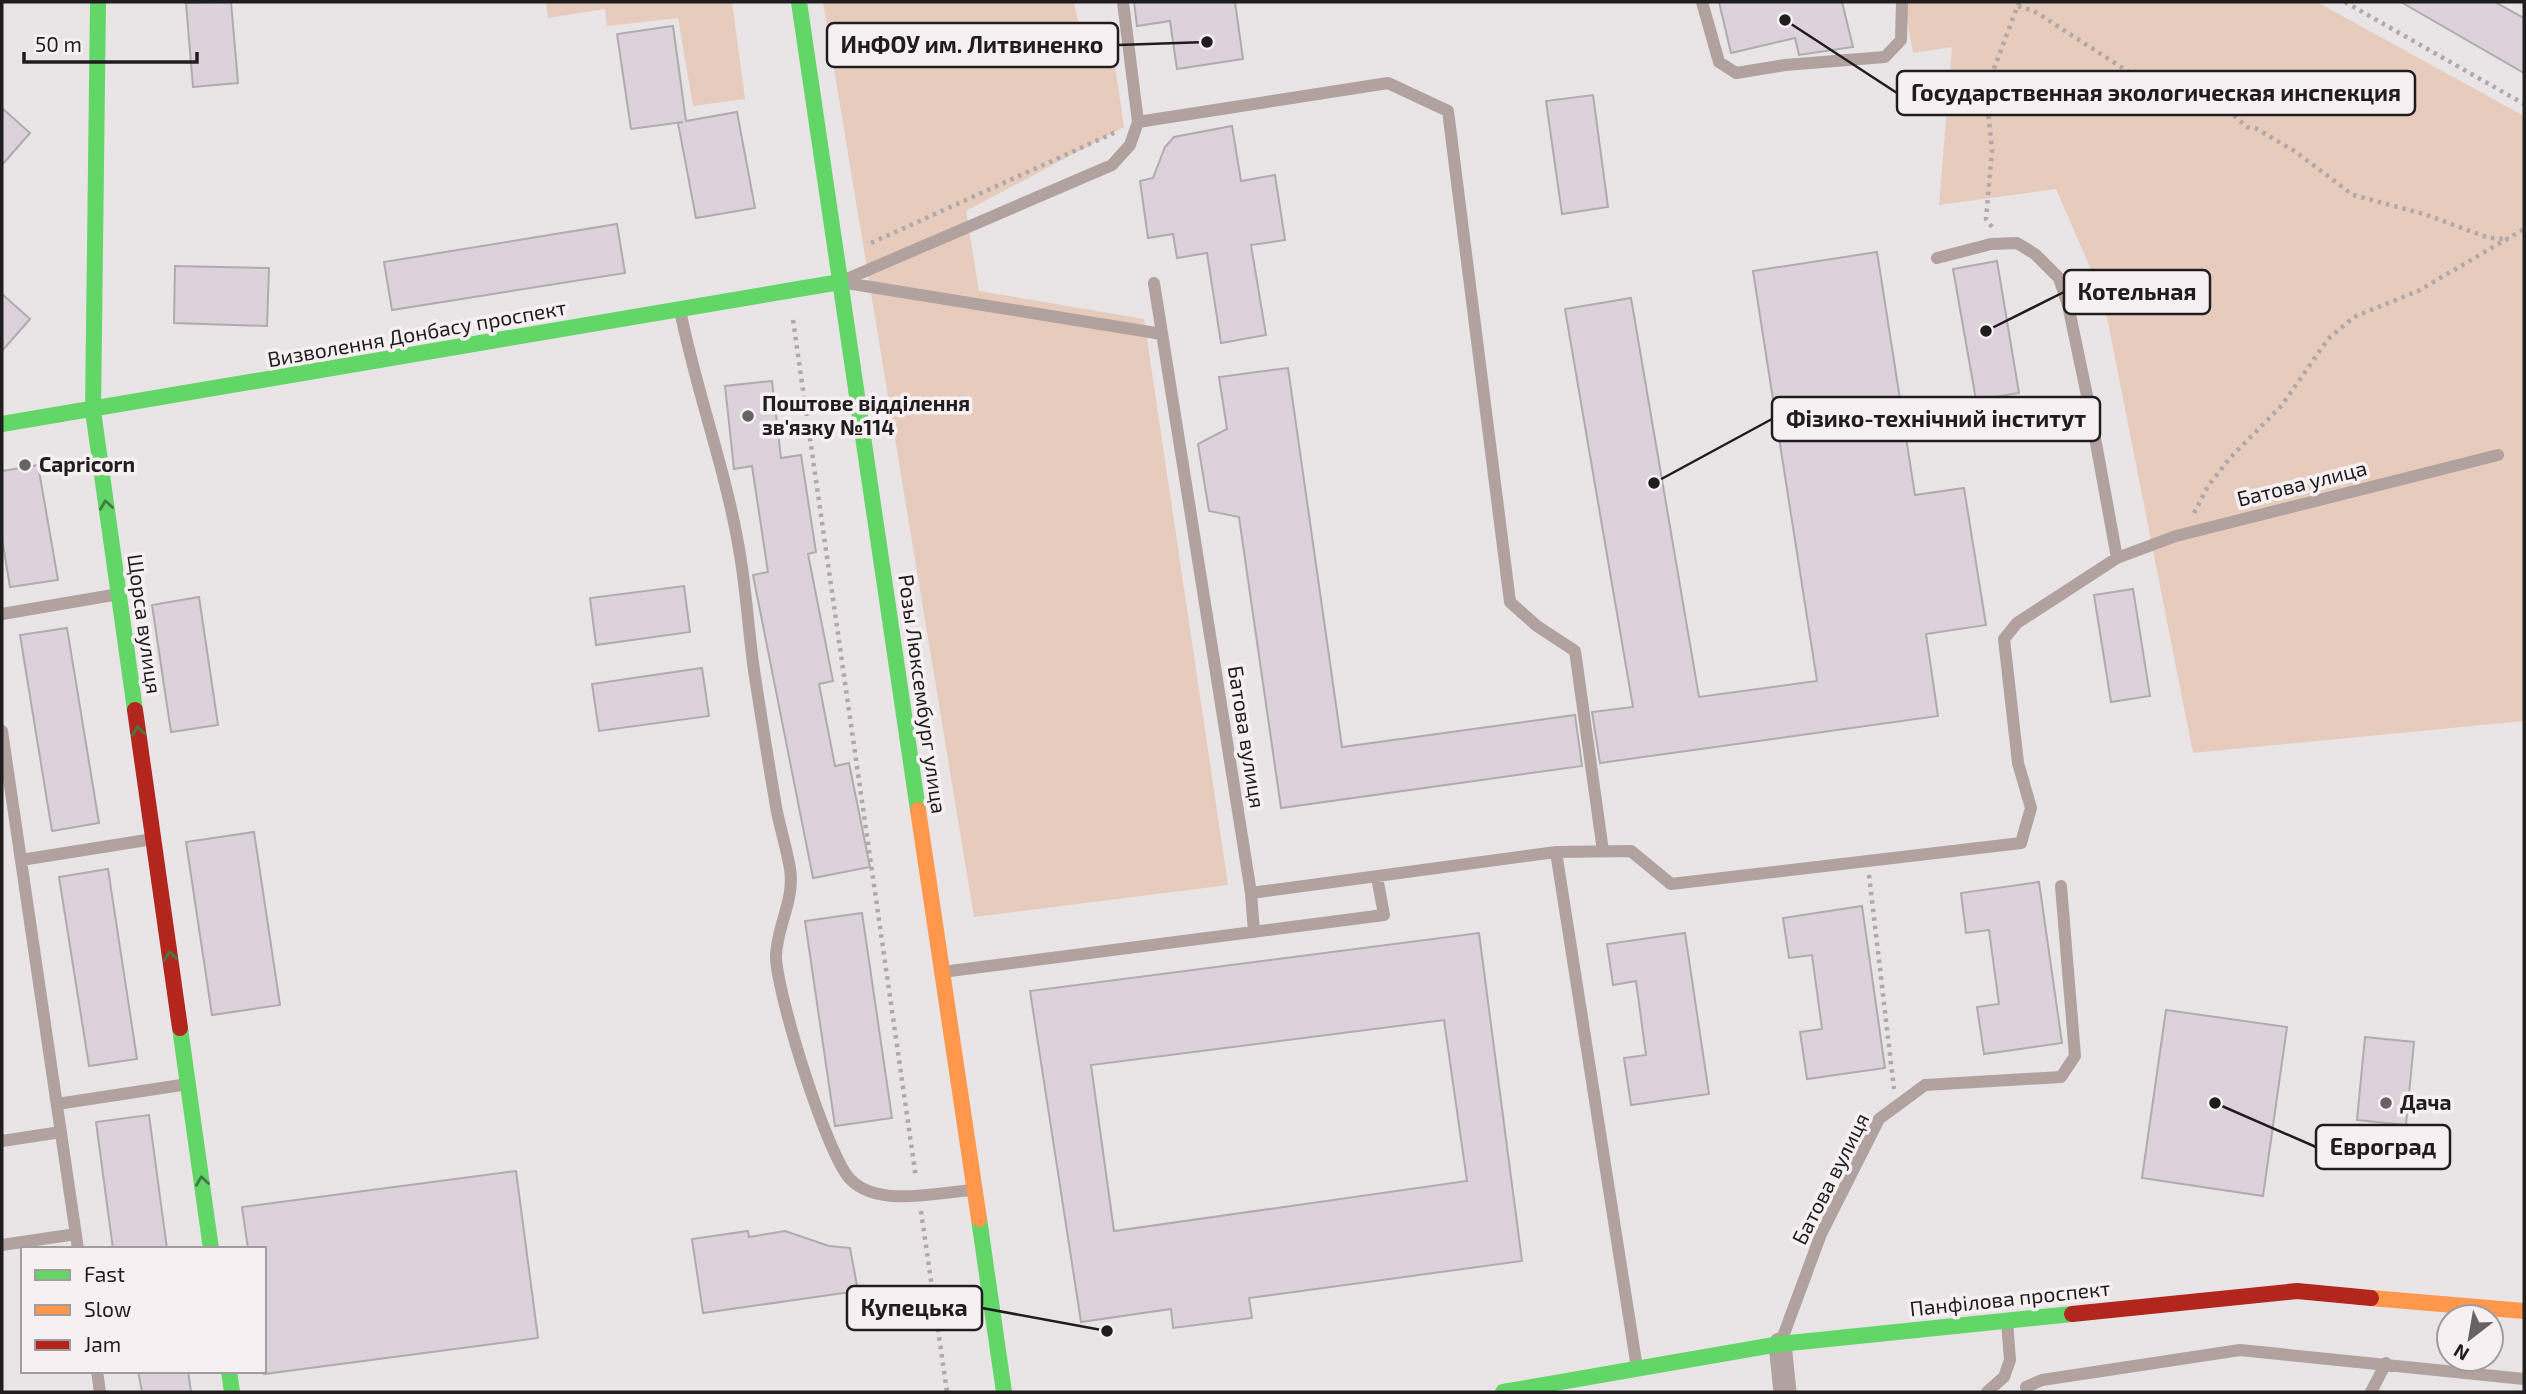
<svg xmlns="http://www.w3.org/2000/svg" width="2526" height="1394" font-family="'Exo 2',sans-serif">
	<rect width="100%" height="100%" fill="#e9e4e6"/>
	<path fill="#e7ccbd" d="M546,2H732L745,99L693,106L678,18L607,26L605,9L548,18Z
		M823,2H1074L1084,51L1112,45L1124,127L966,211L979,291L1144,319L1228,885L974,917Z
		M1904,2H2317L2524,116V721L2193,753L2103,297L2056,189L1939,205L1952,47L1913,53Z"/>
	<path fill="#ddd1dc" stroke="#afacae" stroke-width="2" fill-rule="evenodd" d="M231,2L238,83L193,87L186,3Z
		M1134,2H1235L1243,59L1177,69L1170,21L1137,26Z
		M1719,2H1842L1853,47L1799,55L1795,38L1731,53Z
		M2401,2H2495L2524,18V73Z
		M673,26L686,121L737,112L755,208L696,218L678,123L683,122L631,129L617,34Z
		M1593,95L1608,207L1562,214L1546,101Z
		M2,108L30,133L2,165Z
		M1232,126L1241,181L1275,175L1285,240L1251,245L1266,335L1221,343L1207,253L1177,258L1173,234L1148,238L1140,181L1153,178L1165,147L1174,137Z
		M617,224L625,273L392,310L384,262Z
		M1877,252L1915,495L1964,488L1986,625L1926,634L1938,716L1600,763L1592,712L1633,707L1565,309L1631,298L1699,697L1817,681L1753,271Z
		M1997,261L2019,393L1976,400L1953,269Z
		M175,266L269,268L267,326L174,323Z
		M2,294L30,319L2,351Z
		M1288,368L1342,747L1575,715L1582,766L1281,808L1239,517L1209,511L1198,444L1227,429L1219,377Z
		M772,381L781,458L801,455L816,552L808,554L833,681L819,684L835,766L849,763L870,867L813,878L753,575L768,572L752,466L734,469L725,386Z
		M38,465L58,580L10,587L2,539V471Z
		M684,586L690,632L596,645L590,598Z
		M2133,589L2150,696L2111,702L2094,595Z
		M199,597L218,725L171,732L152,605Z
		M67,628L99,823L52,831L20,635Z
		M702,668L709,716L599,731L592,684Z
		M254,832L280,1005L212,1015L186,842Z
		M108,869L137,1059L89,1066L59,877Z
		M2039,882L2062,1043L1984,1054L1977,1007L1999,1004L1989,930L1966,933L1961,893Z
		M1862,906L1885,1068L1807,1079L1800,1032L1822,1029L1812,955L1789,958L1783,918Z
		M862,913L892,1118L835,1126L805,921Z
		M1479,933L1522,1261L1249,1298L1252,1318L1173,1328L1171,1309L1081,1322L1030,991ZM1444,1020L1467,1181L1114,1231L1091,1065Z
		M1685,933L1709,1094L1631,1105L1624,1058L1646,1055L1636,981L1613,985L1607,944Z
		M2166,1010L2287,1027L2263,1196L2142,1178Z
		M2365,1037L2414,1042L2406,1125L2357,1120Z
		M149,1115L167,1249H113L96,1122Z
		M516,1171L538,1338L264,1374V1249H248L242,1207Z
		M748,1231L749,1237L785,1231L829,1246L850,1248L858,1291L703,1313L692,1239Z
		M138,1371H188L191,1392H142Z"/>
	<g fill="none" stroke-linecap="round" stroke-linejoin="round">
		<path stroke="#b2a8a8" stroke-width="4.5" stroke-dasharray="3.5 5" stroke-linecap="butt" d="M2345,2L2524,104
			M2018,6L2034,11L2135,76L2158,83L2175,82L2196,89L2219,102L2247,127L2257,129L2296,152L2353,195L2424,214L2489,238L2509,239
			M1992,227L1986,219L1992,150L1987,100L1992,74L2019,2
			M871,243L1118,131
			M793,320L916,1178
			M2194,513L2208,486L2230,458L2282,405L2328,339L2354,317L2418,291L2524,229
			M1869,875L1894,1089
			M921,1211L947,1392"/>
		<path stroke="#b1a19f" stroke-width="12" d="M1702,2L1719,62L1736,73L1785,65L1885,57L1901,40L1902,2
			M1138,122L1388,83L1448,111L1510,602L1537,626L1575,651L1603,851
			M1937,258L1991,244L2017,243L2035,254L2059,278L2068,305L2089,405L2117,558
			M840,282L1112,165L1130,145L1138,122L1123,2
			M840,282L1162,334
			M1154,283L1251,893L1556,852L1631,851L1671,884L2021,843L2031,808L2018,763L2004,639L2017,623L2117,558L2176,536L2498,455
			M680,310C697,395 728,475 741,561C747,599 749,638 755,677C762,722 769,767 777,812C781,831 787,850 790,869C795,900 777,925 776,956C776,991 827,1157 851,1180C879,1208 939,1192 974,1190
			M2,614L119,594
			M2,731L78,1249
			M1556,852L1637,1368
			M21,860L153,839
			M1251,893L1254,932
			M942,972L1384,915L1377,877
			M57,1104L188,1084
			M2,1141L61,1132
			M2,1245L76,1234
			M1781,1342L1821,1234L1879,1119L1925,1085L2061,1077L2075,1056L2061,886
			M97,1371L100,1392
			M2026,1387L2042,1380L2240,1350L2524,1379
			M1987,1392L2004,1377L2010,1360L2007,1321
			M2371,1392L2386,1363"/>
		<path stroke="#b1a19f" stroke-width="23" d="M1780,1344L1785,1392"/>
		<path stroke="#63d668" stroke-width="16" d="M98,2L93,411L135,710
			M799,2L918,810
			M2,424L840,282
			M180,1028L211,1249
			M979,1219L1004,1392
			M229,1371L232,1392
			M1503,1392L1780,1344L2072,1314"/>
		<path stroke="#ff974d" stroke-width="16" d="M918,810L979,1219
			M2371,1298L2524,1311"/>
		<path stroke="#b3261e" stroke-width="16" d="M135,710L180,1028
			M2072,1314L2297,1291L2371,1298"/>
	</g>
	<defs><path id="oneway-chevron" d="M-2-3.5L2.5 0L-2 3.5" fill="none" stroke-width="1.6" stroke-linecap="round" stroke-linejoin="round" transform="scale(1.75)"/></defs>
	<g stroke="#427a43">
		<use href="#oneway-chevron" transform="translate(106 505) rotate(-98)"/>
		<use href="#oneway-chevron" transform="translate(138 731) rotate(-98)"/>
		<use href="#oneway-chevron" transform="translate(170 956) rotate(-98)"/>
		<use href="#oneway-chevron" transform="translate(202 1181) rotate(-98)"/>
	</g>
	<g fill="#666364" stroke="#f7f0f2" stroke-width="2.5">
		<circle cx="748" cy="416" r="7"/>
		<circle cx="25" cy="465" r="7"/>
		<circle cx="2386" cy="1103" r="7"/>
	</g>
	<g text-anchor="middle" stroke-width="7" stroke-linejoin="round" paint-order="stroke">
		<g font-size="21" fill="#201d1e" stroke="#f7f0f2">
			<text transform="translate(417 334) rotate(-10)" y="7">Визволення Донбасу проспект</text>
			<text transform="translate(2302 484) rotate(-14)" y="7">Батова улица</text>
			<text transform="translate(144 624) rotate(82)" y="7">Щорса вулиця</text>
			<text transform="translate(922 694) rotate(82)" y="7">Розы Люксембург улица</text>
			<text transform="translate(1246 737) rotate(81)" y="7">Батова вулиця</text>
			<text transform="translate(1831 1179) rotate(-63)" y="7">Батова вулиця</text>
			<text transform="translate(2010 1299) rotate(-6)" y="7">Панфілова проспект</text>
		</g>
		<g font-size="21" font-weight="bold" fill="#201d1e" stroke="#f7f0f2" text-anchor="start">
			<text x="762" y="411">Поштове відділення<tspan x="762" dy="24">зв'язку №114</tspan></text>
			<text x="39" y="472">Capricorn</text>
			<text x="2400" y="1110">Дача</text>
		</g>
	</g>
	<path fill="none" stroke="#201d1e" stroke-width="2.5" d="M1207 42L1118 45M1785 20L1897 93M1986 331L2064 292M1654 483L1772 419M2215 1103L2316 1147M1107 1331L982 1308"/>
	<g fill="#201d1e" stroke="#f7f0f2" stroke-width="2.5">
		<circle cx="1207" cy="42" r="7"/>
		<circle cx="1785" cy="20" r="7"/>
		<circle cx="1986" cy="331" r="7"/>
		<circle cx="1654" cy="483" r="7"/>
		<circle cx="2215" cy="1103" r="7"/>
		<circle cx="1107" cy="1331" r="7"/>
	</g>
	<g fill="#f7f0f2" stroke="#201d1e" stroke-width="2.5">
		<rect x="827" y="23" width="291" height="44" rx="7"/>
		<rect x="1897" y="71" width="518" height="44" rx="7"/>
		<rect x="2064" y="270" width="146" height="44" rx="7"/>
		<rect x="1772" y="397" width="328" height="44" rx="7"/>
		<rect x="2316" y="1125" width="134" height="44" rx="7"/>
		<rect x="847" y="1286" width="135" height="44" rx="7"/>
	</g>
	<g font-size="23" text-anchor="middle" font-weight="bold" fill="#201d1e">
		<text x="972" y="53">ИнФОУ им. Литвиненко</text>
		<text x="2156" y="101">Государственная экологическая инспекция</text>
		<text x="2137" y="300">Котельная</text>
		<text x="1936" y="427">Фізико-технічний інститут</text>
		<text x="2383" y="1155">Евроград</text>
		<text x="914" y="1316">Купецька</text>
	</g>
	<rect width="2526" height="1394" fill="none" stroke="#201d1e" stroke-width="7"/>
	<rect x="21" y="1247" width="245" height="126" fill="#f7f0f2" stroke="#a19c9d" stroke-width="2"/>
	<rect x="35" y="1270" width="35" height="10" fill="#63d668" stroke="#a19c9d" stroke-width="2"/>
	<text x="84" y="1282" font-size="21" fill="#201d1e">Fast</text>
	<rect x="35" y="1305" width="35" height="10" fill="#ff974d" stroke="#a19c9d" stroke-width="2"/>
	<text x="84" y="1317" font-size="21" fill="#201d1e">Slow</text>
	<rect x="35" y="1340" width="35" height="10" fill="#b3261e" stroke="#a19c9d" stroke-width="2"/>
	<text x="84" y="1352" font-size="21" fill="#201d1e">Jam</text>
	<g transform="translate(2470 1338) rotate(211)"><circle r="33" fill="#f7f0f2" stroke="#a19c9d" stroke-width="2"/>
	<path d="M0-5L12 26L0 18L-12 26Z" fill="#666364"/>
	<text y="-10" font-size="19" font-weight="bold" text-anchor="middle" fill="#201d1e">N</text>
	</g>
	<path d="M24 52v10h173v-10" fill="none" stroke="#201d1e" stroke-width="3.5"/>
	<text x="35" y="52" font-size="21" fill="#201d1e" stroke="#f7f0f2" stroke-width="5" paint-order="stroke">50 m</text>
</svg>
